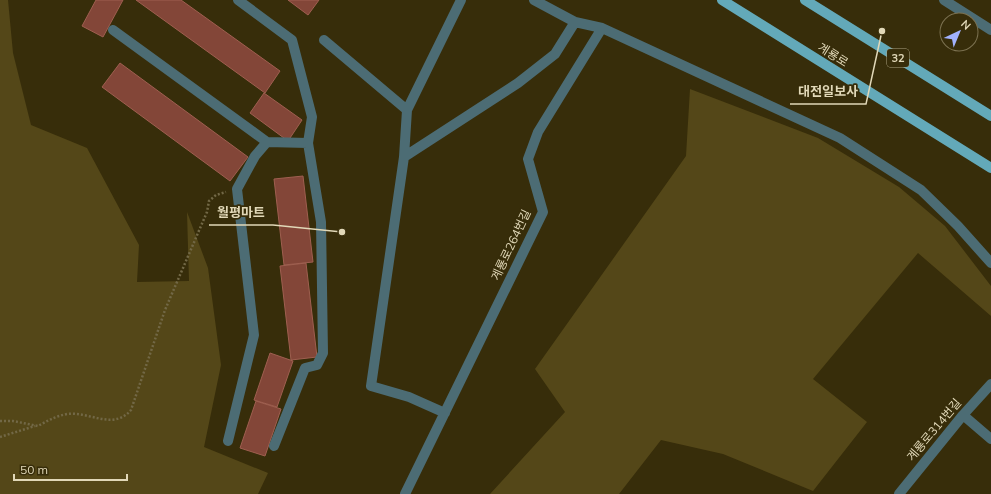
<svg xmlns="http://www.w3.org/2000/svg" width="991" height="494" font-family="Mulish,'Noto Sans KR',sans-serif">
	<rect width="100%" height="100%" fill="#372d0a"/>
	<path fill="#544718" d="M0,0H8L13,53L31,125L87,148L139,245L137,282L189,281L187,212L208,268L221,365L204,447L268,473L258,494H0Z
		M690,89L818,138L899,187L945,226L991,286V316L918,253L813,379L867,422L813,491L723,454L661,440L619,494H490L565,412L535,369L686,156Z"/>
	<path fill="#834638" stroke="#9f5f50" d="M96,0H123L103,37L82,26Z
		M136,0H181L280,71L265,93Z
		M288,0H319L308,15Z
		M120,63L248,157L230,181L102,87Z
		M264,93L302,120L288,141L250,113Z
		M303,176L313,262L284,265L274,179Z
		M306,263L317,357L291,360L280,266Z
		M270,353L293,361L277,407L254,400Z
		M256,401L281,409L265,456L240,448Z"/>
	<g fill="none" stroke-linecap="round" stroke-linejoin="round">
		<path stroke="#726846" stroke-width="2.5" stroke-dasharray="2 2" stroke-linecap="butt" d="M0,421H13L38,426C47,421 56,416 67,414C89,411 113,431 131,410L165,310L207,212L209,201L216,195L226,192
			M0,437L35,426"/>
		<path stroke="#4c6c74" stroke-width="10" d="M238,0L292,40L312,117L308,143L321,222L323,353L317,365L305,368L274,446
			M534,0L575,22L602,28L840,138L921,190L958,226L991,263
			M944,0L991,30
			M113,30L267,142L255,156L237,189L254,335L228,441
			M324,40L407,110
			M267,142L308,143
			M404,157L518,83L555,54L575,22
			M445,413L409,397L371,386L404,157L407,110L461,0
			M963,415L991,439
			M405,494L543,212L528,159L538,132L602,28
			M899,494L963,415L991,384"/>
		<path stroke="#63a9b9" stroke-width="10" d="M722,0L991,168
			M805,0L991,116"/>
	</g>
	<g text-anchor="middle" stroke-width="3.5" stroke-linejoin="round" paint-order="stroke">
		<rect fill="#372d0a" stroke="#aea584" stroke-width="1" x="887" y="49" width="22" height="18" rx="3"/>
		<g font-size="11" font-weight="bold" fill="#e1d8b8">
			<text x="898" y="62">32</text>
		</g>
		<g font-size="12" fill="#e1d8b8" stroke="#372d0a">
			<text transform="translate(833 55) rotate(32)" y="4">계룡로</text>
			<text transform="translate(511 245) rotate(-65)" y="4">계룡로264번길</text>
			<text transform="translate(934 430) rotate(-50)" y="4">계룡로314번길</text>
		</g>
	</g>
	<path fill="none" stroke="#e1d8b8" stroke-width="1.5" d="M882 31L866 104H790M342 232L273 225H209"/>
	<g fill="#e1d8b8" stroke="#372d0a" stroke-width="1.5">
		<circle cx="882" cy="31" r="4"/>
		<circle cx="342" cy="232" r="4"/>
	</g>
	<g font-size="13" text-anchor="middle" font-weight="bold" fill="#e1d8b8" stroke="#372d0a" stroke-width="3.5" stroke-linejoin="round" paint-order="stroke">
		<text x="828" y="96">대전일보사</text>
		<text x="241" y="217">월평마트</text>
	</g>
	<g transform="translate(959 32) rotate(44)"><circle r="19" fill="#372d0a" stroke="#7b7150"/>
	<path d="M0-3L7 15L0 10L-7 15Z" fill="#a2b2fd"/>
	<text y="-6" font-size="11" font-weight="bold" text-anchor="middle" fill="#e1d8b8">N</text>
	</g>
	<path d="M14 474v6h113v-6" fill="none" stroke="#e1d8b8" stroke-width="2"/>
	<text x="20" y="474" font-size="12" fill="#e1d8b8" stroke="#372d0a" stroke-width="3" paint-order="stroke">50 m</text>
</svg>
